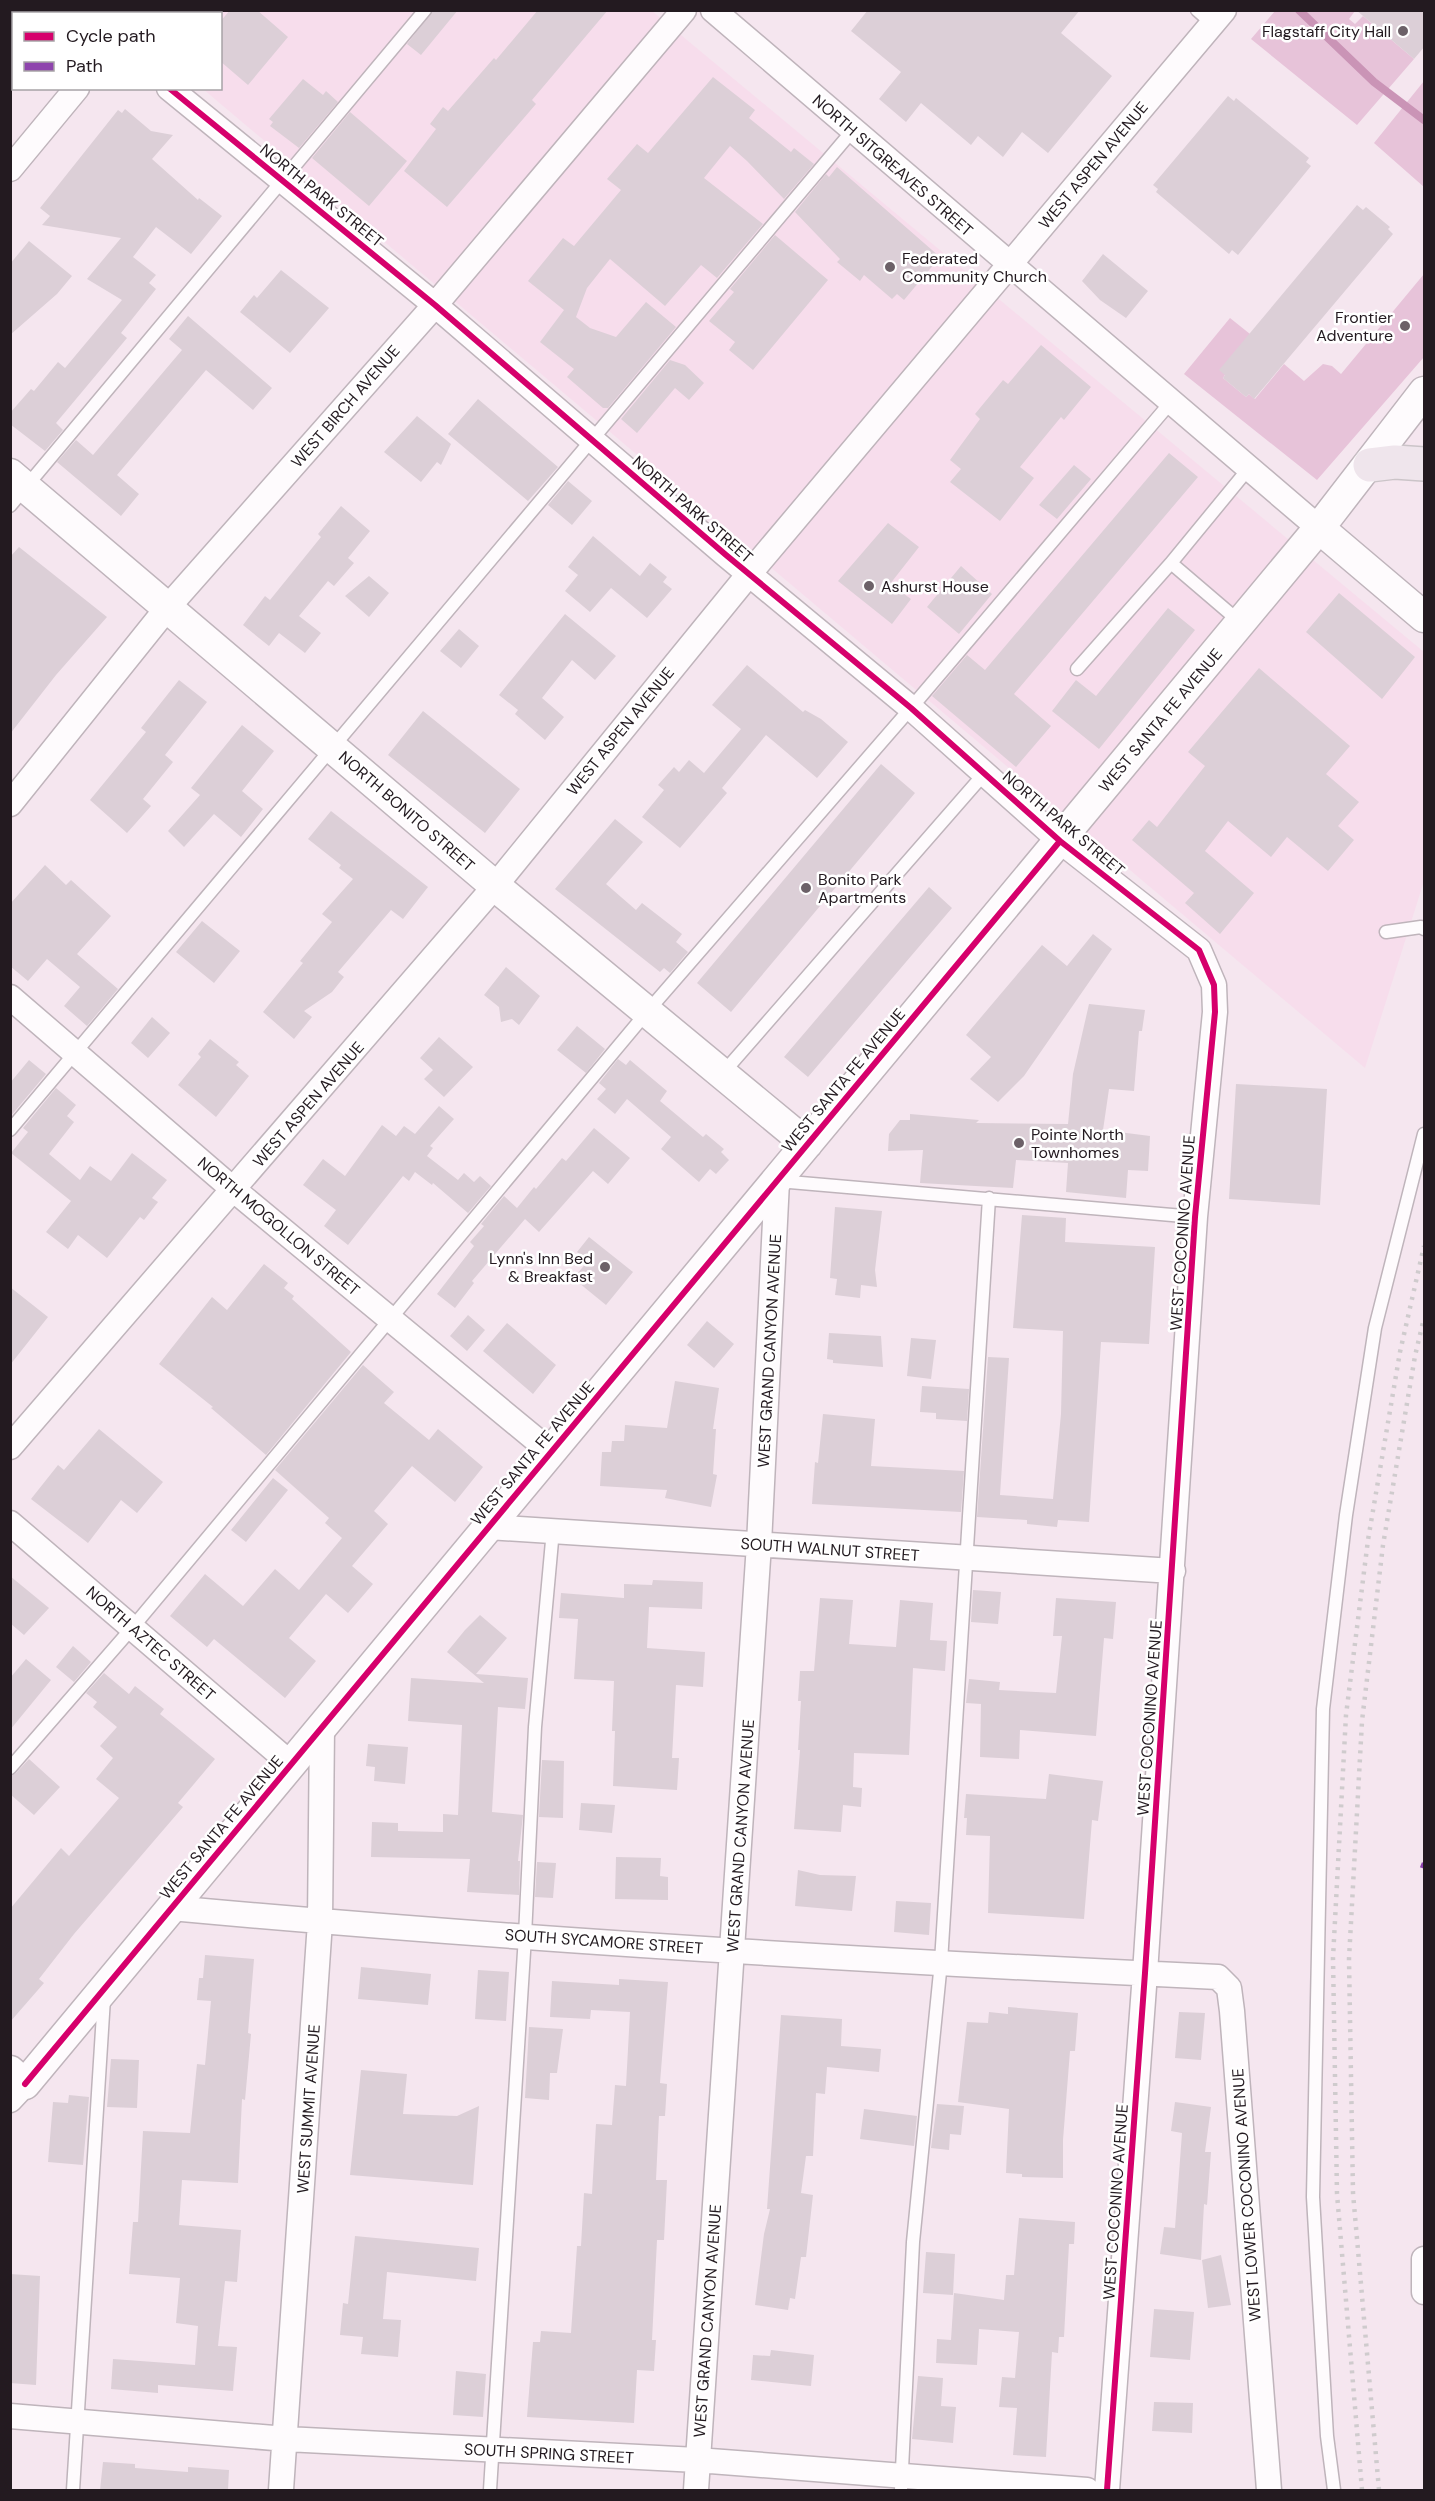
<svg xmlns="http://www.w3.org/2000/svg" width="1435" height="2501" font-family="'DM Sans',sans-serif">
	<rect width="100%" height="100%" fill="#f5e6ef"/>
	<path fill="#f7ddec" d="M111,11H652L1424,652V881L1365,1068L203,89L220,88V14H114Z"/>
	<path fill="#e7c3d9" d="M1275,11H1355L1349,19L1355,24L1363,16L1414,59L1357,125L1251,39Z
		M1424,81V187L1374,143Z
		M1424,274V357L1317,480L1184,374L1230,318L1250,334L1223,378L1246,397L1249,394L1255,399L1284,364L1304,381L1323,364L1332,366L1341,374Z"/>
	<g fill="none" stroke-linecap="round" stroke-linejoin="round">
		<path stroke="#ca94b6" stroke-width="8" d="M1299,10L1374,82L1424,120"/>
	</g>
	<path fill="#dccfd7" d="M230,10H257L288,37L248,85L220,61V22Z
		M458,10L421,55L407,44L433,10Z
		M538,10H608L532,100L536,104L447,207L404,171L436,129L430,124L443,107L448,111L494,58L496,60Z
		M868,10H1080L1061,33L1112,76L1048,153L1022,132L1003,157L978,136L971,145L921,103L906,122L879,99L901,72L851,31Z
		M1356,10H1425V46L1414,59Z
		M713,77L755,110L749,118L791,152L794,148L814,164L784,199L747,161L730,146L704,178L763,224L717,278L701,265L665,306L610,259L587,288L576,317L590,328L616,337L646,302L676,327L608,408H603L567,377L574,369L540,342L564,310L528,281L563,238L574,246L621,190L607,179L637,144L648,153Z
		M303,79L323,95L326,91L338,102L299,148L270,126L273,122L269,119Z
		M1228,96L1234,101L1236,98L1309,158L1306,162L1311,166L1238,255L1232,250L1229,254L1156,192L1158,189L1153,185Z
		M125,109L151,131L173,135L152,159L198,200L199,198L222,216L191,254L156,227L133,257L156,275L149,283L156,289L121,333L127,338L56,423L63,430L45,451L10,424V413L31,389L34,391L58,362L65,368L122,300L87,279L121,238L42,225L50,216L40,208L118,110L122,113Z
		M350,112L407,161L369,206L312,158Z
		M837,167L940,257L904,300L897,294L892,299L864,275L860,281L837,262L840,259L795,212L826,174L829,177Z
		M1357,205L1363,210L1366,207L1390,227L1388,229L1393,234L1254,399L1249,394L1246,397L1223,378L1225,375L1219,370Z
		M775,235L828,280L753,370L729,350L735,342L709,321L734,292L730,289Z
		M29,241L72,276L57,294L10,335V264Z
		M1103,254L1148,291L1126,318L1100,300L1082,281Z
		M281,270L329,308L290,353L240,312L254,295L257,298Z
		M188,316L272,388L253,410L206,370L117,475L139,494L121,516L57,462L76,440L93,455L182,350L169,339Z
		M1041,345L1091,387L1064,420L1061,417L1020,467L1034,478L1000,521L950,482L961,469L950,460L980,419L975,414L1003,380L1008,384Z
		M670,360L685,365L704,383L689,400L675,388L637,433L621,419Z
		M478,399L558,467L528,501L448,434Z
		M417,416L451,444L441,465L437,462L421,482L384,452Z
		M1169,453L1198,477L1014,694L1051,726L1016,767L932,696L967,655L985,670Z
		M1074,465L1091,479L1057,519L1039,505Z
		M568,481L592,501L572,525L548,505Z
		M341,506L370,531L348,558L354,563L334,586L328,581L299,616L321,633L305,653L279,633L269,646L243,625L265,596L270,600L321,537L318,534Z
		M888,523L919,547L890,584L911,599L892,624L838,581Z
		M593,536L640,576L650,563L667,577L663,582L672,589L647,618L611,588L590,612L565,591L578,575L568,567Z
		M19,547L107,617L56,675L10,734V557Z
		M961,566L992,594L959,634L927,607Z
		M369,576L389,593L369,617L345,596Z
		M1339,593L1415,657L1382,699L1306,632Z
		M1168,608L1195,630L1099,749L1052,711L1076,680L1096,696Z
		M565,614L616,656L595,680L572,660L542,698L564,717L545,740L515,714L518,710L499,695Z
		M459,629L479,646L461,668L440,651Z
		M747,665L803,712L805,710L821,719L848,742L817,778L766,735L722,788L727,793L680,848L642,817L664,790L658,785L674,767L679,772L689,760L704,773L741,729L712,705Z
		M1259,668L1350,746L1326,774L1359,802L1338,826L1354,840L1328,871L1287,837L1271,857L1228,821L1205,851L1254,893L1220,934L1185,903L1194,893L1132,840L1149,820L1157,827L1205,766L1188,752Z
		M179,680L207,702L165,755L173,762L143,799L151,806L127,833L90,800L146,732L141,728Z
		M423,711L520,789L485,833L388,755Z
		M242,725L274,751L242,791L263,809L241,837L214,814L184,847L168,831L200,795L191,788Z
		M881,764L915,793L731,1012L697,983Z
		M331,811L428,887L403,919L391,910L338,972L344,977L332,992L304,1011L312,1017L294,1039L263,1012L303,963L300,961L332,922L322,914L353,879L339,868L341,865L308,839Z
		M615,819L643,842L606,884L636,910L642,903L682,934L676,942L688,952L670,973L664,968L660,972L555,889Z
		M45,865L66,885L71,880L111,916L77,954L118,989L87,1026L64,1006L80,987L47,959L28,981L10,966V904Z
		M929,887L952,908L808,1077L784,1057Z
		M202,921L240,951L214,983L176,952Z
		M1093,934L1112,949L1024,1076L998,1102L970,1079L991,1057L966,1035L1042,945L1067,966Z
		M506,967L540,996L519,1025L512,1019L501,1022L499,1007L484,995Z
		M1089,1004L1145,1010L1142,1031H1139L1134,1091L1109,1089L1103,1130L1150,1136L1148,1171L1128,1170L1126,1198L1066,1192L1068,1163L1016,1160L1013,1188L920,1183L923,1150L888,1151L889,1134L900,1120H910V1114L979,1120L976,1123L1068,1124L1073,1074Z
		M152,1017L170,1033L148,1058L131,1043Z
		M577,1026L605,1049L586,1073L557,1050Z
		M439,1037L473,1067L444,1097L424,1079L433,1070L420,1058Z
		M210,1039L239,1062L236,1065L249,1076L216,1117L178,1085L201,1057L198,1054Z
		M618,1059L626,1065L630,1060L667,1091L660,1101L703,1137L706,1134L724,1149L721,1152L729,1160L716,1174L710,1169L699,1182L661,1149L671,1137L627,1099L615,1114L597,1099L606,1089L599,1083Z
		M29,1060L46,1074L10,1117V1083Z
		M1236,1084L1327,1089L1320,1205L1229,1199Z
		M56,1088L76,1105L67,1116L74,1122L49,1154L80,1180L90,1166L111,1181L132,1153L167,1180L152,1198L158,1202L144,1220L140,1217L107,1258L78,1235L68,1249L46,1232L71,1201L11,1153L28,1132L23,1128Z
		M439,1106L454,1119L430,1146L433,1148L427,1156L458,1180L464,1173L474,1182L480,1176L491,1186L468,1213L433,1183L432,1185L415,1172L409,1181L403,1176L348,1245L324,1226L336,1210L303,1185L323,1159L345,1176L382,1125L396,1136L404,1126L415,1134Z
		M594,1128L630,1158L608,1184L593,1171L539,1232L525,1219L472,1281L474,1283L455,1308L437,1294L474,1246L470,1242L484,1226L481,1224L504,1196L517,1208L534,1187L536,1189L562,1158L566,1161Z
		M835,1207L882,1211L875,1270L877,1287L861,1285L860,1298L835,1295L837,1279L830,1278Z
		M1022,1215L1066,1218L1065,1242L1155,1247L1149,1344L1101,1342L1089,1522L1058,1520L1057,1527L1027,1524V1520L977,1517L988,1357L1009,1358L1000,1495L1053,1499L1061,1414L1063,1331L1013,1328Z
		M589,1237L633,1272L606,1305L579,1283L582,1280L576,1275L588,1261L577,1252Z
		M264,1264L288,1283L284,1288L294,1296L292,1299L351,1352L266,1455L211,1408L213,1407L159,1364L212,1297L227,1310Z
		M10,1287L48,1317L10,1365Z
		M468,1315L485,1330L467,1351L450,1336Z
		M707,1321L734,1344L714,1368L687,1345Z
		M507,1323L556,1365L533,1394L483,1351Z
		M829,1333L881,1336L883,1367L833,1363V1360L827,1359Z
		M911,1338L936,1340L931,1379L907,1376Z
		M363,1365L394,1392L384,1403L429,1440L438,1429L483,1467L455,1502L412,1466L374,1511L388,1524L352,1566L373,1584L348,1613L326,1594L289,1638L316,1661L285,1698L214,1639L207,1647L170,1616L205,1574L243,1606L275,1569L299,1590L342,1538L325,1523L329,1518L275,1470Z
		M675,1381L719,1388L713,1429H716L713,1474L717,1475L711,1507L665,1498L667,1490L600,1486L602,1452H611L612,1441H624L625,1425L667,1428Z
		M922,1386L969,1389L967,1421L936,1419V1413L920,1412Z
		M823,1414L875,1419L871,1466L964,1471L961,1512L812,1504L815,1462L818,1463Z
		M99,1429L163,1482L137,1513L121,1500L88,1543L31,1499L58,1465L64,1470Z
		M273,1478L288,1490L246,1542L231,1530Z
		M10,1576L49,1608L24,1635L10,1623Z
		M653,1580L703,1582L702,1609L649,1607L647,1648L705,1652L703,1687L676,1685L672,1758H679L677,1790L613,1786L615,1731H612L614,1681L574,1679L578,1619L559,1618L561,1593L624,1598V1584L652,1585Z
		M973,1590L1001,1592L998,1624L971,1622Z
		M820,1598L853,1600L849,1644L896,1647L900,1600L933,1603L930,1640L947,1641L945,1671L913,1668L909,1755L854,1753L853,1787L862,1788L861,1807L843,1805L841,1832L794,1829L800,1750H798L801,1701H798L800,1671H814Z
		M1056,1598L1116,1602L1113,1639L1104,1638L1096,1736L1020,1730L1019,1759L980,1757L981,1704L966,1703L969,1679L1000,1682L999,1690L1056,1693L1062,1636H1053Z
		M480,1615L507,1638L476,1674L528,1678L525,1709L498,1707L492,1812L523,1815L518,1861H520L519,1895L467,1892L470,1859L371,1857L372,1822L398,1823V1831L443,1832V1814L458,1815L462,1725L408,1721L411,1678L484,1683L447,1652L465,1630Z
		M73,1646L91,1662L74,1682L56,1667Z
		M26,1659L51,1680L10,1730V1678Z
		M104,1673L129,1694L135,1686L164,1709L160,1714L215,1759L178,1803L183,1807L74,1934L39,1979L44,1983L10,2022V1909L61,1848L69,1856L119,1798L96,1779L113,1758L100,1746L117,1727L93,1707L97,1702L86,1693Z
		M368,1744L408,1747L405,1784L374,1781L375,1767L366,1766Z
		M29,1759L60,1787L34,1815L10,1794V1776L16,1773Z
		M542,1760L564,1761L563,1818L539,1817Z
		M1049,1774L1103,1781L1098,1821L1092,1820L1084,1919L988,1913L990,1836L966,1835L967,1818H964L966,1794L1046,1799Z
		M581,1803L615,1805L612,1833L579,1830Z
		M616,1857L661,1858L660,1876L668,1877V1900L615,1899Z
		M537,1862L556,1863L553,1898L535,1897Z
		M798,1870L820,1875L856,1876L852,1911L795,1906Z
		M896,1901L931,1903L929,1935L894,1932Z
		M205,1955L254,1959L248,2033L251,2034L245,2100L242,2099L238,2183L182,2180L179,2225L241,2230L237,2282L225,2281L218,2346L237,2347L233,2391L158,2385V2393L111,2389L113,2359L195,2365L198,2326L176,2323L180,2278L129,2274L133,2222H138L143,2131L190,2133L197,2064L205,2065L211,2001L197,2000L199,1978H203Z
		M361,1967L431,1974L428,2005L358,1999Z
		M478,1970L509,1972L506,2021L475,2019Z
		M619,1979L668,1982L660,2083L667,2084L665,2116H659L656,2180H667L664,2240H657L652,2340H656L654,2371L637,2370L634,2423L527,2417L533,2342H540L541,2331L571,2333L577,2246H581L584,2193L592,2194L596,2124L612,2125L615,2085L626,2086L630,2012L591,2010L590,2019L550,2017L552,1981L619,1985Z
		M1008,2007L1078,2013L1075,2051H1070L1063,2140V2178L1022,2177V2174L1006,2173L1009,2109L958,2102L967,2022L988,2023L989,2012L1008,2014Z
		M1179,2012L1205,2013L1201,2060L1175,2058Z
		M781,2015L842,2019L841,2046L881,2049L879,2072L827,2067L825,2094L816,2093L813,2156H806L801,2193L813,2195L806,2257H801L795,2299L790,2298L788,2310L755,2305L764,2234L770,2209H767Z
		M529,2027L563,2029L557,2073H550L549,2100L525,2098Z
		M111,2059L139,2060L137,2108L107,2107Z
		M361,2070L407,2074L403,2114L457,2116L479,2106L473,2185L350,2175Z
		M69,2095L89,2097L83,2165L48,2162L53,2102L68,2103Z
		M1175,2102L1211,2107L1205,2152H1211L1207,2205L1204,2204L1201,2260L1160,2254L1164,2227L1175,2228L1182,2133L1171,2131Z
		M937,2104L964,2106L961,2135L950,2134L949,2150L931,2148Z
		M864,2109L917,2116L914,2146L860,2139Z
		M1019,2218L1075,2222L1074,2244H1069L1064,2337H1059L1058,2353L1052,2352L1046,2457L1013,2455L1017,2408L999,2407L1002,2377L1015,2378L1019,2332L979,2329L977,2365L936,2363L937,2339L951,2340L954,2293L1004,2300L1006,2275H1014Z
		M355,2236L479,2248L476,2281L387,2272L383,2319L401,2320L398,2357L361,2354L363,2337L340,2335L343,2303L348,2304Z
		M926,2252L955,2254L953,2295L923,2293Z
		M1221,2255L1231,2305L1208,2308L1202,2260Z
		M10,2274L40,2276L36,2385L10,2383Z
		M1154,2309L1194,2312L1190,2360L1150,2357Z
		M771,2350L814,2355L811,2386L751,2380L753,2355L770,2356Z
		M456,2371L486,2374L483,2417L453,2415Z
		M918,2376L943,2378L941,2406L956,2407L953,2443L912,2439Z
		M1154,2402L1193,2403L1192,2433L1152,2431Z
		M103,2462L135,2464V2468L188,2472V2467L229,2470L228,2490H100Z"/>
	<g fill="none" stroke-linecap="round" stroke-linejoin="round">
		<g stroke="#bfb4bb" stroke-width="15">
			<path id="service" d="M1197,10L1213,24
				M10,506L425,10
				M1240,622L1171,563L1249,468
				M1077,669L1171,563
				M1386,932L1421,927L1424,929
				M723,1073L984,774
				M10,1130L853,130
				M778,1181L1195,1217
				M10,1768L132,1628L647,1012L911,708L1171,402
				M73,2490L104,1998
				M490,2490L525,1936L535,1727L553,1530
				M901,2490L913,2242L941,1962L989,1198
				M1334,2490L1327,2436L1313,2197L1323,1709L1346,1515L1375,1328L1424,1134"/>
		</g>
		<g stroke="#bfb4bb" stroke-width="27">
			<path id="minor" d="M76,10L79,14
				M713,10L1319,528
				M139,14L142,10
				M169,88L435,305L726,555L911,708L1060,841L1199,950L1214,985L1215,1012L1195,1217L1145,1973L1107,2490
				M10,169L77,88
				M10,804L168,607L435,305L684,10
				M10,997L234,1190L551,1452
				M10,1447L495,886L749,574L1224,10
				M10,1523L291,1764
				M488,1527L1173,1571
				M171,1908C519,1940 869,1961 1218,1977L1229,1988L1232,2011L1269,2490
				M10,2100L25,2084
				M1424,2259V2292
				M10,2416L286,2439L697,2460L1087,2490
				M281,2490L320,1922L322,1728
				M696,2490L759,1544L777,1181"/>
		</g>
		<g stroke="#bfb4bb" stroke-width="33">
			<path id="tertiary" d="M10,474L495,886L807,1144
				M1319,528L1424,617
				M10,2071L25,2084L1319,528L1424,392"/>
		</g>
		<g stroke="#cbc4c8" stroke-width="36">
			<path id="primary" d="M1370,465L1395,462L1424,464"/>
		</g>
		<use href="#service" stroke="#fefbfd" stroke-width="12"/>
		<use href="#minor" stroke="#fefbfd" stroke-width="24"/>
		<use href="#tertiary" stroke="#fefbfd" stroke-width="30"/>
		<use href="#primary" stroke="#efe5ec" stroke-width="33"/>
		<path stroke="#cfcbcd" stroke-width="4.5" stroke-dasharray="3 6" stroke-linecap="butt" d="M1362,2490L1337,2194L1333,1958L1346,1715L1368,1540L1400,1352L1424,1246
			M1379,2490L1353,2193L1349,1959L1362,1721L1383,1545L1415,1356L1424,1318"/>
		<path stroke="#8e44ad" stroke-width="4.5" stroke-dasharray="9 4.5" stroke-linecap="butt" d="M1422,1868L1424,1863"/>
		<g stroke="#fff" stroke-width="10">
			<path id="cycleway" d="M169,88L435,305L726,555L911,708L1060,841L1199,950L1214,985L1215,1012L1195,1217L1145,1973L1107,2490
				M25,2084L1060,841"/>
		</g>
		<use href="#cycleway" stroke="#d6006c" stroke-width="6"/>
	</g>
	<g fill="#6c6168" stroke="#fff" stroke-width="2">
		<circle cx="1403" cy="31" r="6"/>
		<circle cx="890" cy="267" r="6"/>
		<circle cx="1405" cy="326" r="6"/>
		<circle cx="869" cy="586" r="6"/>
		<circle cx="806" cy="888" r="6"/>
		<circle cx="1019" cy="1143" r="6"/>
		<circle cx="605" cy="1267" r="6"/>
	</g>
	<g text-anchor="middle" stroke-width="5" stroke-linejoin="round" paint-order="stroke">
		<g font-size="16" fill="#231a20" stroke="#fff" text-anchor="start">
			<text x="1391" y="37" text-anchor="end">Flagstaff City Hall</text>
			<text x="902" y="264">Federated<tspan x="902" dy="18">Community Church</tspan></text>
			<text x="1393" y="323" text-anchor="end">Frontier<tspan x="1393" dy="18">Adventure</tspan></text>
			<text x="881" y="592">Ashurst House</text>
			<text x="818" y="885">Bonito Park<tspan x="818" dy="18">Apartments</tspan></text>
			<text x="1031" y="1140">Pointe North<tspan x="1031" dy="18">Townhomes</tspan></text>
			<text x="593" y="1264" text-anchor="end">Lynn's Inn Bed<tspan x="593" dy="18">&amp; Breakfast</tspan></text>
		</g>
		<g font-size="16" fill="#231a20" stroke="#fff">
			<text transform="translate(893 165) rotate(41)" y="6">NORTH SITGREAVES STREET</text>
			<text transform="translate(1093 165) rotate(-50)" y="6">WEST ASPEN AVENUE</text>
			<text transform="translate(322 195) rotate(39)" y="6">NORTH PARK STREET</text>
			<text transform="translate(345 406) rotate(-49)" y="6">WEST BIRCH AVENUE</text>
			<text transform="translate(693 509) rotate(41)" y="6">NORTH PARK STREET</text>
			<text transform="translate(1160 720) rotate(-50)" y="6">WEST SANTA FE AVENUE</text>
			<text transform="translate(620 731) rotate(-51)" y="6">WEST ASPEN AVENUE</text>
			<text transform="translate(407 811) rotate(41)" y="6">NORTH BONITO STREET</text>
			<text transform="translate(1064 823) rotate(40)" y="6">NORTH PARK STREET</text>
			<text transform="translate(843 1080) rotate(-50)" y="6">WEST SANTA FE AVENUE</text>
			<text transform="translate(308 1104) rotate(-49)" y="6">WEST ASPEN AVENUE</text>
			<text transform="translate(279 1226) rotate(40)" y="6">NORTH MOGOLLON STREET</text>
			<text transform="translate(1182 1233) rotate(-86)" y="6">WEST COCONINO AVENUE</text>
			<text transform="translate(769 1351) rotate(-87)" y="6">WEST GRAND CANYON AVENUE</text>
			<text transform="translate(532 1453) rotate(-50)" y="6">WEST SANTA FE AVENUE</text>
			<text transform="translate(830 1549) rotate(4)" y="6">SOUTH WALNUT STREET</text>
			<text transform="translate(151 1643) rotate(41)" y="6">NORTH AZTEC STREET</text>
			<text transform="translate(1149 1718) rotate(-86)" y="6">WEST COCONINO AVENUE</text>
			<text transform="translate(221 1827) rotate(-50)" y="6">WEST SANTA FE AVENUE</text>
			<text transform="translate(740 1836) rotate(-86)" y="6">WEST GRAND CANYON AVENUE</text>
			<text transform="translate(604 1941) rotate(4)" y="6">SOUTH SYCAMORE STREET</text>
			<text transform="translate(308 2109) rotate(-86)" y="6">WEST SUMMIT AVENUE</text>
			<text transform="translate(1246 2195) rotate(-94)" y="6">WEST LOWER COCONINO AVENUE</text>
			<text transform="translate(1115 2202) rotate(-86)" y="6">WEST COCONINO AVENUE</text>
			<text transform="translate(707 2321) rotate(-86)" y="6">WEST GRAND CANYON AVENUE</text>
			<text transform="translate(549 2453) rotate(3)" y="6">SOUTH SPRING STREET</text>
		</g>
	</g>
	<rect width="1435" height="2501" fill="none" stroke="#231a20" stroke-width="24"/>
	<rect x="12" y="12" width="210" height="78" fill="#ffffff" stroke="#a7a3a6" stroke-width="1.5"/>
	<rect x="24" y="32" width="30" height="9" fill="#d6006c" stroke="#a7a3a6" stroke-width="1.5"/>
	<text x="66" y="42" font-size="18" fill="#231a20">Cycle path</text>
	<rect x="24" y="62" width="30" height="9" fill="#8e44ad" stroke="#a7a3a6" stroke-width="1.5"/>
	<text x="66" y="72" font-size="18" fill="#231a20">Path</text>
</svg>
